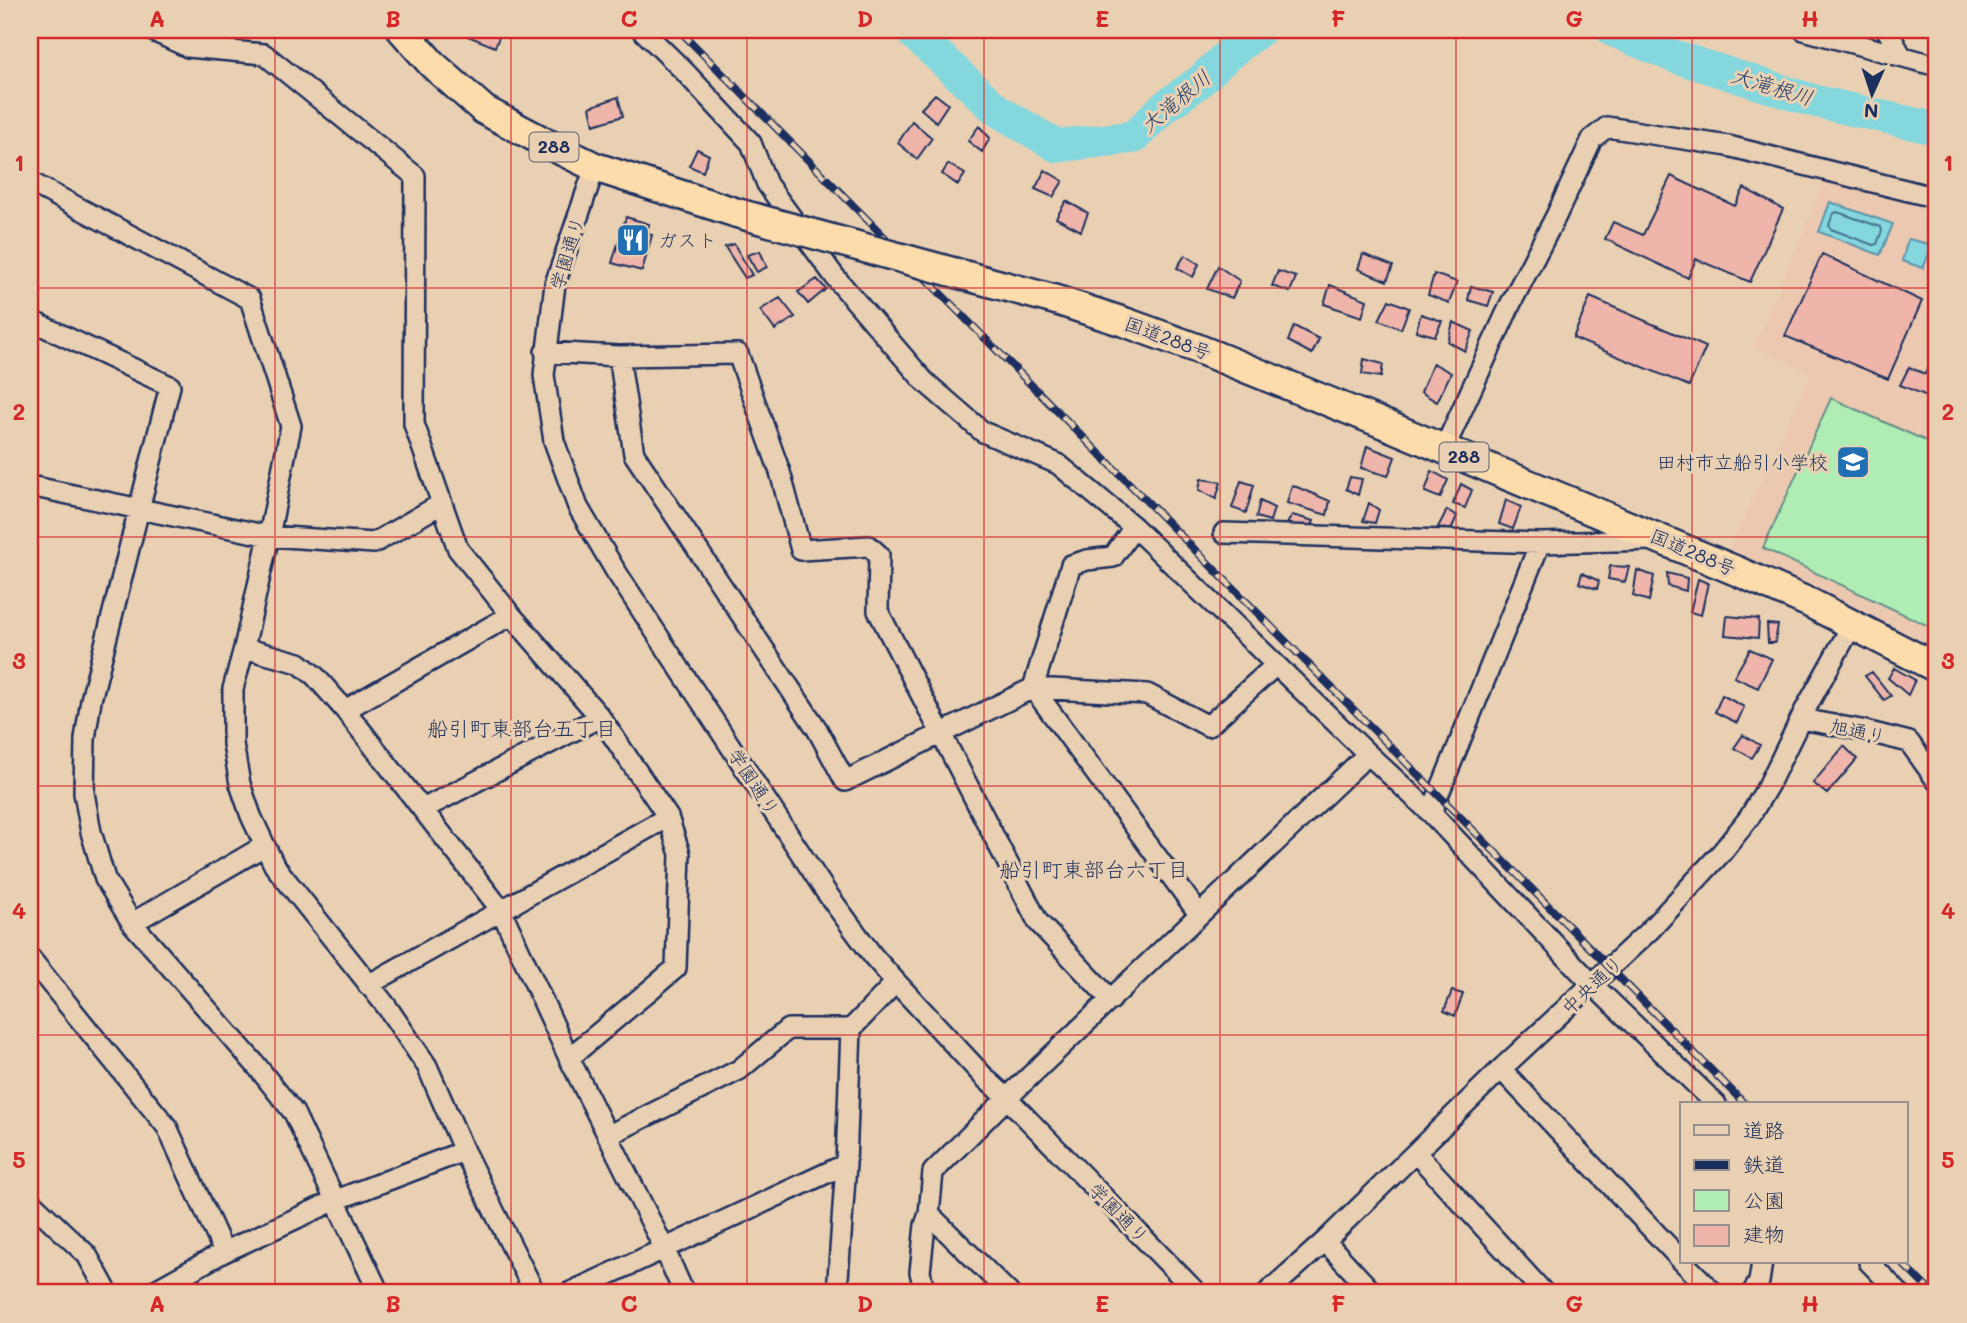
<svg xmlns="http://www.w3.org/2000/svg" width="1967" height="1323" font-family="Mali,'Klee One',sans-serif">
	<rect width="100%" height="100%" fill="#ead0b2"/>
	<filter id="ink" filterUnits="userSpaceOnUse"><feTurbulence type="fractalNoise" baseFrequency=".0143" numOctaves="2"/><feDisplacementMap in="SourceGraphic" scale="14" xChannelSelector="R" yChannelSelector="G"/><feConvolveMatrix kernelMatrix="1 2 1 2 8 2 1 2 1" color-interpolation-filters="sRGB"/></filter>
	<g filter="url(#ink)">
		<path fill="#ecc8b0" d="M1826,178L1937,210V654L1728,551L1811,374L1754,347Z"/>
		<path fill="#afedb4" stroke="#658e89" stroke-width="2" d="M1831,398L1937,446V630L1763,548Z"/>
		<path fill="#85d7de" stroke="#5b94ab" stroke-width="2" d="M1830,202L1893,224L1880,255L1819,232Z
			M1908,239L1933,245L1923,268L1902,261Z"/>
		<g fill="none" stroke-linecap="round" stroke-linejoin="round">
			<path stroke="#457291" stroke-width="2" d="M1837,212L1881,227L1882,231L1877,244L1873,245L1831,229L1829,225L1833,214Z"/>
			<path stroke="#85d7de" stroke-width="33" d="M910,30L997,110L1057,146L1134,137L1163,108L1199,82L1231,52L1260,30
				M1612,30L1673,56L1814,101L1937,129"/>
		</g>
		<path fill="#efb5aa" stroke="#1b2f5e" stroke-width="2" d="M453,30H502L495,47Z
			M935,94L948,104L936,122L921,109Z
			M618,97L623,116L594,125L590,107Z
			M912,121L932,138L917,159L898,143Z
			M979,126L990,138L982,152L968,141Z
			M697,149L709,155L703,172L689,166Z
			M948,164L965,174L958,185L942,174Z
			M1045,170L1063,181L1053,197L1035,189Z
			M1671,176L1735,206L1744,188L1783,209L1750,282L1696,259L1688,278L1605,239L1613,222L1643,235Z
			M1066,201L1088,213L1081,231L1056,218Z
			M626,217L649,224L647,234L652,235L642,271L612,263Z
			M734,244L752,275L745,278L725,247Z
			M760,251L767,267L757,272L747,255Z
			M1363,254L1393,266L1387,281L1358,269Z
			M1822,254L1922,301L1888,379L1785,336Z
			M1185,255L1199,264L1193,277L1177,268Z
			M1218,266L1240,281L1232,298L1207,289Z
			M1278,271L1296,277L1290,292L1272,286Z
			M1434,274L1457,282L1449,303L1428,295Z
			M817,279L826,289L808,304L798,292Z
			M1330,285L1367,300L1362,317L1324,304Z
			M1471,286L1493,292L1488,306L1468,300Z
			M1590,297L1706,347L1689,386L1573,338Z
			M780,298L795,317L775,330L760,310Z
			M1389,300L1409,308L1401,329L1379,320Z
			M1421,314L1442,321L1435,336L1416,331Z
			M1453,322L1473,331L1465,351L1448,342Z
			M1294,326L1319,339L1312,354L1288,341Z
			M1937,350V400L1900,385L1909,367L1925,374Z
			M1364,359L1383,364L1381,377L1362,374Z
			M1433,363L1451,373L1437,402L1421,392Z
			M1367,446L1395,457L1388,476L1361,468Z
			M1432,471L1448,480L1440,498L1425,492Z
			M1350,477L1362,479L1358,495L1346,489Z
			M1201,479L1221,482L1216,499L1199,490Z
			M1241,481L1254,485L1246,513L1232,508Z
			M1461,484L1472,490L1465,508L1453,504Z
			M1292,485L1330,501L1327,515L1287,503Z
			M1506,500L1521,507L1513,529L1499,524Z
			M1260,501L1274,508L1270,521L1256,517Z
			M1369,503L1379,510L1375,523L1363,521Z
			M1447,510L1457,516L1451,530L1438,527Z
			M1292,515L1314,521L1311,527L1287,524Z
			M1610,566L1629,567L1625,582L1608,579Z
			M1637,570L1654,576L1649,601L1633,596Z
			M1582,573L1599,581L1597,589L1579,583Z
			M1667,573L1687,578L1686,591L1668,586Z
			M1698,579L1708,583L1701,615L1690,612Z
			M1727,616L1759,619L1758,638L1725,635Z
			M1767,624L1778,625L1775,643H1768Z
			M1750,649L1772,659L1758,688L1734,677Z
			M1894,668L1915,680L1908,695L1888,678Z
			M1872,672L1891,696L1884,700L1865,676Z
			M1722,695L1744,707L1737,723L1715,712Z
			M1743,735L1760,745L1752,758L1734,748Z
			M1844,746L1857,759L1827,794L1813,783Z
			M1452,991L1463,994L1455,1016L1444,1011Z"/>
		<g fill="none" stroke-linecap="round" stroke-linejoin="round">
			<g stroke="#1b2f5e" stroke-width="24">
				<path id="minor" d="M151,30L188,47L264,54L415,176L414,424L458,549L511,615L600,717L668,817L680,854L676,968L569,1058
					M642,30L684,71L751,143L767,184L835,277L924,381L983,432L1058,464L1134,527L1368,754L1431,813L1592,984L1716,1104
					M1804,30L1937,66
					M1887,30L1901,55
					M595,167L555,284L544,375L554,441L578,507L615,570L826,892L873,956L896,982L985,1078L1007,1098L1197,1293
					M30,182L250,299L291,426L269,536L374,543L441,504
					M30,320L170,386L91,700L85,739L84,793L91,832L105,879L132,923L256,1065L294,1113L379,1293
					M545,352L619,356L738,354L780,472L801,550L869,546L879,555L878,611L1038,922L1111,1000
					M619,356L634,454L817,729L845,781L1033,688L1147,694L1208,726L1276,665
					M1444,449L1511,303L1556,216L1592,139L1607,127L1728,146L1937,198
					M30,486L269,536L244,648L233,689V744L240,784L251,816L274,865L387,1007L427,1066L464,1151L535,1293
					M1224,533L1540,543L1654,540
					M244,648L299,663L315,676L345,710L501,910L569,1058L664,1248L684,1293
					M1033,688L1199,914
					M1033,688L1071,565L1087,560L1113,557L1134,527
					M345,710L511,615
					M1801,719L1861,730L1909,742L1937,781
					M423,809L600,717
					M1431,813L1540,543
					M132,923L264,846
					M30,958L167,1127L224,1252
					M368,985L668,817
					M851,1029L896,982
					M1501,1069L1682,1261
					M609,1135L739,1070L788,1029H851L846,1164L837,1293
					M1416,1153L1544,1293
					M30,1201L87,1255L108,1293
					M929,1214L1009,1293
					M1325,1241L1373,1293
					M1683,1262L1714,1293
					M1869,1262L1899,1293
					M150,1293L224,1252L336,1200L464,1151
					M569,1293L846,1164
					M925,1293L920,1272L925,1225L929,1214L933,1172L1007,1098L1368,754
					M1267,1293L1325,1241L1501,1069L1650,930L1722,852L1749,818L1769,784L1806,708L1852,625
					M1752,1293L1759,1282L1762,1262"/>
			</g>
			<g stroke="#1b2f5e" stroke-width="33">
				<path id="highway" d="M402,30L432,64L484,110L548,144L595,167L737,213
					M978,279L1056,300L1127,323L1196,348L1384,424L1739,572L1810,603L1937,668"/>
			</g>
			<use href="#minor" stroke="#ead0b2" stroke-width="19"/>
			<use href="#highway" stroke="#fddcac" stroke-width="28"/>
			<g stroke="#1b2f5e" stroke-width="8">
				<path id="rail" d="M679,30L1745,1104
					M1901,1262L1932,1293"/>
			</g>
			<use href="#rail" stroke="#ead0b2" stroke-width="5" stroke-dasharray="16" stroke-linecap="butt"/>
			<g stroke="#1b2f5e" stroke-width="33" stroke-linecap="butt">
				<path id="highway-bridge" d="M737,213L978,279"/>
			</g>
			<use href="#highway-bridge" stroke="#fddcac" stroke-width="28"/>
		</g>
	</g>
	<path fill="none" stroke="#d62828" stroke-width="2" stroke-opacity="0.55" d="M275,30V1293M511,30V1293M747,30V1293M984,30V1293M1220,30V1293M1456,30V1293M1692,30V1104M30,288H1937M30,537H1937M30,786H1937M30,1035H1937M1692,1262V1293"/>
	<defs>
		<g id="restaurant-square" transform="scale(1.75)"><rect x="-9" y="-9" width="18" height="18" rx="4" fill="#1f6fb2" stroke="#ead0b2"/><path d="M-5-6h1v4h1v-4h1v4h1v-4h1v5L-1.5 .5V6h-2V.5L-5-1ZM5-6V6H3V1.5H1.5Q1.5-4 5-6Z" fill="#fff"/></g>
		<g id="school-square" transform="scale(1.75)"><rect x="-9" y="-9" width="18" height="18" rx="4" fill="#1f6fb2" stroke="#ead0b2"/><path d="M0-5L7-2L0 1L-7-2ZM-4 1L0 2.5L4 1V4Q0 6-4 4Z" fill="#fff"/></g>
	</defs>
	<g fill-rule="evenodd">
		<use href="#restaurant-square" x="633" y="240"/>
		<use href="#school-square" x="1853" y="462"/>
	</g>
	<g text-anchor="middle" stroke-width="6" stroke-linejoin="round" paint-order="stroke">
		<g fill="#ead0b2" stroke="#595f77" stroke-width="2">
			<rect x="529.5" y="132.5" width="49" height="29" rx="5"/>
			<rect x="1439.5" y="442.5" width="49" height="29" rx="5"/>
		</g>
		<g font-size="18" font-weight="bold" fill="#1b2f5e">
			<text x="554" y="153">288</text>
			<text x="1464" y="463">288</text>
		</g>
		<g font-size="19" fill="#1b2f5e" stroke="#ead0b2" text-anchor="start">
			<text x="658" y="247">ガスト</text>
			<text x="1828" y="469" text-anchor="end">田村市立船引小学校</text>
		</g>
		<g font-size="19" fill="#1b2f5e" stroke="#ead0b2">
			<text transform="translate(567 253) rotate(-73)" y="7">学園通り</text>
			<text transform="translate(1168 338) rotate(20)" y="7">国道288号</text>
			<text transform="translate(1693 552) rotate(23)" y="7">国道288号</text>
			<text transform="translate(1858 731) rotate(12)" y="7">旭通り</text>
			<text transform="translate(754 782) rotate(57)" y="7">学園通り</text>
			<text transform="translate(1592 985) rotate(-43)" y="7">中央通り</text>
			<text transform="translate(1119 1213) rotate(46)" y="7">学園通り</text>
		</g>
		<g font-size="21" font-style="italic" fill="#26406b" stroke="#ead0b2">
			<text transform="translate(1772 87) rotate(17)" y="7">大滝根川</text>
			<text transform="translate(1176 102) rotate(-40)" y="7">大滝根川</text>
		</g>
		<g font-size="21" fill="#1b2f5e" stroke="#ead0b2">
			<text x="522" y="736">船引町東部台五丁目</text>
			<text x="1094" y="877">船引町東部台六丁目</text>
		</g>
	</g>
	<rect width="1967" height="1323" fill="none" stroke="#ead0b2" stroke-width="77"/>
	<rect x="1680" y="1102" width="228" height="161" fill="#ead0b2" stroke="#979090" stroke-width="2"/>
	<rect x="1694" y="1125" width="35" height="10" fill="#ead0b2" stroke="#979090" stroke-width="2"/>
	<text x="1743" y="1138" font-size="21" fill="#1b2f5e">道路</text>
	<rect x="1694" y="1160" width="35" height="10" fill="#1b2f5e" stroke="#979090" stroke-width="2"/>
	<text x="1743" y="1172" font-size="21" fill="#1b2f5e">鉄道</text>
	<rect x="1694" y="1190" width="35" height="21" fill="#afedb4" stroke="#979090" stroke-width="2"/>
	<text x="1743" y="1208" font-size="21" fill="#1b2f5e">公園</text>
	<rect x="1694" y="1225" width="35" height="21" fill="#efb5aa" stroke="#979090" stroke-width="2"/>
	<text x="1743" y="1242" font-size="21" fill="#1b2f5e">建物</text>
	<g transform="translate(1872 94) rotate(183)" stroke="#ead0b2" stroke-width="5" paint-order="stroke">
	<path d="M0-5L12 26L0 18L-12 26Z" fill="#1b2f5e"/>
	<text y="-10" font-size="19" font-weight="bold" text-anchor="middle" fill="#1b2f5e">N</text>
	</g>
	<rect x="38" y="38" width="1890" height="1246" fill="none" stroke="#d62828" stroke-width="2.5"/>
	<g font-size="23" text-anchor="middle" font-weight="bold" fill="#d62828">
		<text x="157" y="27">A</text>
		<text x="393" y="27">B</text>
		<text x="629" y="27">C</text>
		<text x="865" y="27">D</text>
		<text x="1102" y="27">E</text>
		<text x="1338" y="27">F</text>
		<text x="1574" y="27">G</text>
		<text x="1810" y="27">H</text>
		<text x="19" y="171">1</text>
		<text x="1948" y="171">1</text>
		<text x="19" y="420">2</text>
		<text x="1948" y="420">2</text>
		<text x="19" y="669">3</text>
		<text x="1948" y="669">3</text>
		<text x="19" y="919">4</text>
		<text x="1948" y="919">4</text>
		<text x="19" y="1168">5</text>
		<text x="1948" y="1168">5</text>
		<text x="157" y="1312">A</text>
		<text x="393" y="1312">B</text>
		<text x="629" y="1312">C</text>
		<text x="865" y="1312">D</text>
		<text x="1102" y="1312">E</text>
		<text x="1338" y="1312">F</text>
		<text x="1574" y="1312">G</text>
		<text x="1810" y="1312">H</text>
	</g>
</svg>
